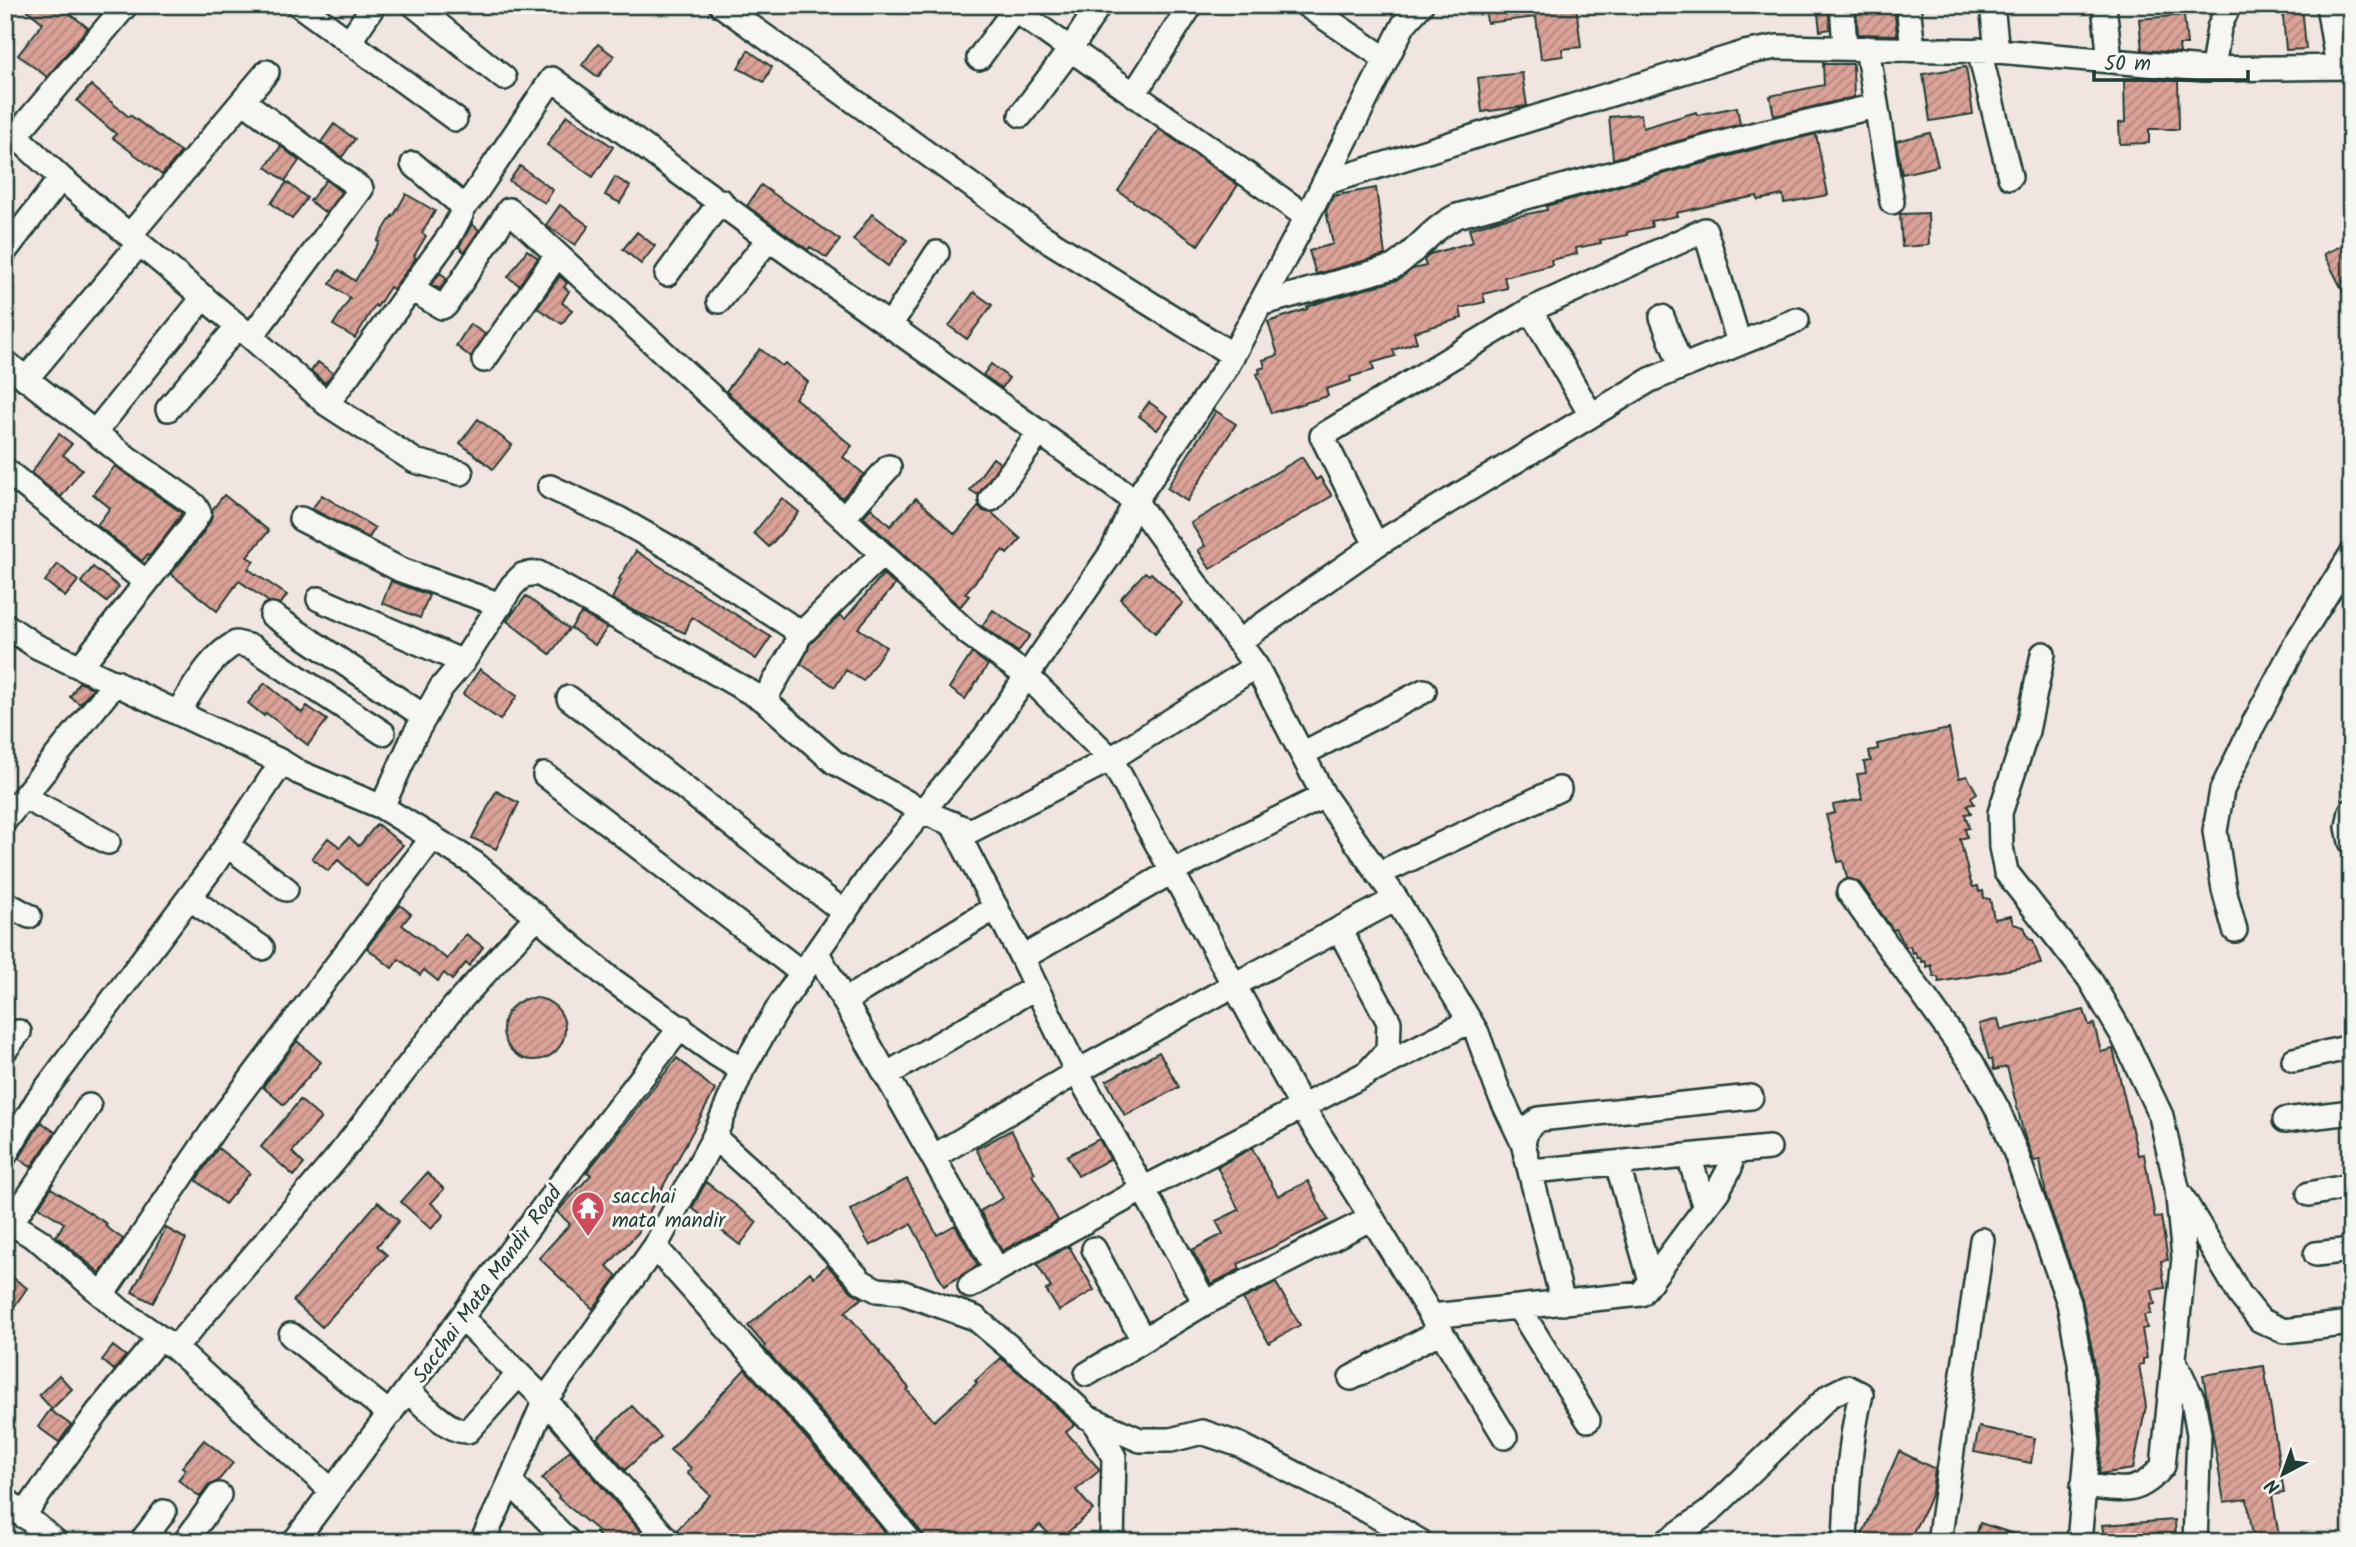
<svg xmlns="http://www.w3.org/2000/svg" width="2356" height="1547" font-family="Kalam,sans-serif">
	<defs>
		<pattern id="building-hatch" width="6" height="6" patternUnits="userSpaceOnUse" patternTransform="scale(1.75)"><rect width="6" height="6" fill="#dba297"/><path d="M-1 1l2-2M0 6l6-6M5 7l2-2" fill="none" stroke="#b1857c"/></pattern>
	</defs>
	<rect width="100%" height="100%" fill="#f1e5e0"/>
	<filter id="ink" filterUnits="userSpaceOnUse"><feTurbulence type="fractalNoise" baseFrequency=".0143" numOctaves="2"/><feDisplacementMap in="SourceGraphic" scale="14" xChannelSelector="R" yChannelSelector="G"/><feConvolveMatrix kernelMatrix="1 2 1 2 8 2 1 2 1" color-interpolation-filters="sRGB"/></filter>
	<g filter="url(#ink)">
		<path fill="url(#building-hatch)" stroke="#1f3d34" stroke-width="2" d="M21,5H59L88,28L47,77L18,55L43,23Z
			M1485,5H1576L1581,47L1562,49L1563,56L1541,59L1536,17L1487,23Z
			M1817,5H1828L1830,29L1820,31Z
			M1856,5H1894L1897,35L1858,34Z
			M2282,5H2302L2306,49L2286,50Z
			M2184,15L2187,45H2179L2180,53L2142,50L2139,19Z
			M598,44L614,56L598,77L582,65Z
			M748,50L772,67L764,82L738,68Z
			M1823,64H1853L1854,97L1774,116L1770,96L1824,85Z
			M1966,67L1973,114L1930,121L1923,74Z
			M1522,73L1527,106L1482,112L1478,78Z
			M2144,78L2178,81L2179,129H2149V143L2120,144L2119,123L2125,122L2124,80Z
			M91,85L129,117L130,115L181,152L162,175L113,138L116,134L77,101Z
			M1737,107L1740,124L1613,159L1609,117L1641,114L1643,128L1696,112L1697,115Z
			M567,115L613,147L593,177L547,145Z
			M334,124L355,139L342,157L321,142Z
			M1159,129L1238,185L1198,245L1118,191Z
			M1930,133L1938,166L1902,174L1896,141Z
			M1816,134L1828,195L1784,203L1783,195L1758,200L1757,196L1726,202L1676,213L1677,216L1651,221L1652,227L1627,232L1628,235L1600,240L1601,243L1576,248L1577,254L1551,260L1552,265L1504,277L1507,288L1483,294L1485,302L1460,308L1462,318L1414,332L1417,342L1393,350L1395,356L1372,363L1374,370L1350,377L1351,381L1326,389L1328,396L1271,413L1257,374L1260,373L1259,369L1265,367L1263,360L1278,355L1268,322L1307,309V307L1324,301L1397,280L1413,269L1426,266L1424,260L1430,254L1473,242L1469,229L1498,220L1547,210L1546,206L1755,149Z
			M281,146L299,161L285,181L266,167Z
			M520,166L553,190L545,203L509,181Z
			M615,177L630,186L620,203L605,195Z
			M326,180L341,192L326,213L310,201Z
			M287,182L307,198L292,219L271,203Z
			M761,185L840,240L827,258L810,247L808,250L747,206Z
			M1376,188L1385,255L1316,274L1309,251L1333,244L1326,211L1333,196Z
			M406,194L435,211L422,233L426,236L414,256L416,258L393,289L390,287L377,307L375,305L355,338L333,325L350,298L330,284L339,270L355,281L379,242L377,241L392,216L393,217Z
			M560,205L589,226L575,245L546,225Z
			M1928,213L1929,245L1902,247L1900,214Z
			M872,214L907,240L888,266L853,240Z
			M472,224L479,230L464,252L459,247Z
			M637,232L655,246L641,264L623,249Z
			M2345,244L2351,256V307L2324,254Z
			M527,250L538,258L519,285L508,277Z
			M440,273L447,278L440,289L431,285Z
			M560,276L567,283L564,287L569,291L562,303L572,310L562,324L537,308Z
			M974,292L992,305L967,339L949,326Z
			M470,324L485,334L471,357L456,346Z
			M760,349L782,366L785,363L808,382L795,398L852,446L843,457L864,474L842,498L726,391Z
			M318,362L333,373L325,383L311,371Z
			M991,364L1009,378L1002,388L983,375Z
			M1149,402L1168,416L1157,430L1139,416Z
			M1216,411L1236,424L1187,501L1167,488Z
			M478,419L512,445L493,469L460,443Z
			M59,434L72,444L63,455L82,469L61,497L31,473Z
			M1302,457L1316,480L1320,477L1332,496L1210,569L1198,550L1205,546L1191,523Z
			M993,458L1000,463L978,495L970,490Z
			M115,466L182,513L149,557L147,555L142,561L97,525L110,508L93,494Z
			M224,495L269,531L247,557L254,561L248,569L287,595L281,604L269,602L239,581L217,611L171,574L202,535L211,520L212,510Z
			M322,495L375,528L369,538L312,509Z
			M782,498L799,512L769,547L754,533Z
			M916,498L955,534L979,506L983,511L992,513L1021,539L1007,554L1003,550L965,593L969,596L960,607L863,517L871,508L890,526Z
			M636,551L771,637L756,659L692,617L685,633L634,611L612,599L621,580L619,579Z
			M58,564L78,581L65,597L45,581Z
			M93,567L119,587L107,602L81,582Z
			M1145,572L1149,575L1151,573L1183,603L1155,633L1120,599Z
			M883,574L895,585L858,628L886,647L863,681L846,670L835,687L801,664L810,644L840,615L845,619Z
			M391,581L429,595L420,618L382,603Z
			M526,596L569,629L550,654L507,621Z
			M993,610L1030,635L1018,652L982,626Z
			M581,613L607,628L595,645L571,628Z
			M972,653L988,665L965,699L949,688Z
			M480,669L517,696L500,720L463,694Z
			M79,682L93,688L80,704L70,697Z
			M265,683L302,713L307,706L327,720L308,745L266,713L264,716L248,703Z
			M1949,729L1959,778L1967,776L1977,793L1971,797L1974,804L1967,805L1971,813L1965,814L1969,828L1965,829L1967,837L1960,839L1970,880L1973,887L1978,886L1979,892L1983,891L1984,898L1990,899L1994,919L2011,916L2013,924L2024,927L2029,939L2033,940L2041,964L1939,982L1938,977H1934L1931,965L1927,967L1925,961L1922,962L1920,958H1917L1915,952L1912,953L1910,946L1906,947L1896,929L1893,930L1860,883L1847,878L1843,861L1838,862L1826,815L1835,813L1833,805L1862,799L1857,774L1866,773L1864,762L1871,761L1869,751L1878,749L1877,744Z
			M496,791L519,803L496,849L472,838Z
			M377,824L403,845L367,886L338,860L328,871L312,858L328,838L340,847L349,837L359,846Z
			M400,905L411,914L402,925L447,959L466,934L483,947L469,966L466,963L452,980L444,973L438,981L424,970L420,975L399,959L392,968L367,948Z
			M503 1029a31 31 0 1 1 62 0a31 31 0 1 1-62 0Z
			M2084,1010L2089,1025L2094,1024L2101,1052L2113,1049L2138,1155L2144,1154L2155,1218L2161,1217L2168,1260L2161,1261L2165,1288L2152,1290L2155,1304L2150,1305L2151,1314L2144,1315L2147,1328L2142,1329L2147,1358L2143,1359V1364L2139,1365L2146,1406L2133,1469L2099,1474L2102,1442L2094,1360L2082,1299L2046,1196L2040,1160L2034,1161L2024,1135L2007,1067L1994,1070L1992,1059H1989L1979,1024L1998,1019L2001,1030Z
			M297,1041L321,1062L284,1105L263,1087Z
			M1159,1052L1179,1087L1125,1116L1106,1081Z
			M677,1058L715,1090L638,1233L607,1266L617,1276L593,1309L539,1258L570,1224L557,1212L591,1175L587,1172Z
			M300,1100L321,1118L292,1152L304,1164L294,1176L261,1147Z
			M41,1122L55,1132L31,1167L19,1159Z
			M1011,1130L1035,1173L1032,1175L1058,1220L1002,1251L980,1211L1003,1198L976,1149Z
			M1099,1139L1110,1159L1078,1176L1067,1156Z
			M218,1148L250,1173L225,1204L196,1180Z
			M1252,1148L1278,1196L1308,1181L1328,1220L1238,1264L1240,1269L1211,1284L1192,1250L1223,1234L1216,1221L1239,1210L1217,1167Z
			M427,1173L444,1189L431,1203L444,1215L431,1229L401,1202Z
			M907,1179L937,1235L955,1225L978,1265L944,1286L911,1224L870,1246L850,1210Z
			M706,1182L757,1222L740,1245L692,1208Z
			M51,1188L107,1224L105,1226L123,1239L100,1273L56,1236L64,1223L39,1207Z
			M378,1202L399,1221L377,1246L387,1255L322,1327L293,1301Z
			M166,1228L186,1239L153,1303L132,1292Z
			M1069,1246L1094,1290L1059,1311L1046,1290L1051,1288L1037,1264Z
			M827,1265L852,1292L862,1298L845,1312L880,1352L879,1353L909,1388L907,1390L934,1421L977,1383L975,1381L1001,1358L1035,1386L1075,1425L1066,1432L1100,1470L1076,1490L1093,1510L1057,1542L1040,1525L1021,1542H925L922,1533L829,1421L764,1348L765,1346L748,1326L810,1272L814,1277Z
			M5,1272L27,1288L5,1320Z
			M1276,1283L1300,1325L1269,1343L1243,1299Z
			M113,1346L126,1356L114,1370L102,1360Z
			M2264,1366L2284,1493L2272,1495L2280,1542H2254L2247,1499L2224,1502L2203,1375Z
			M745,1369L807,1439L893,1542H683L677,1530L710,1495L687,1473L691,1468L670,1450Z
			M59,1375L72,1389L52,1409L39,1395Z
			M632,1406L661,1437L625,1470L597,1438Z
			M50,1410L71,1425L59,1442L38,1427Z
			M1979,1427L2035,1438L2031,1463L1974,1452Z
			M204,1440L233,1463L218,1481L208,1486L200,1497L178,1480L186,1469L182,1467Z
			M570,1450L650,1542H605L596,1533L598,1531L558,1498L559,1496L542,1479Z
			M1899,1451L1935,1469L1932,1492L1926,1507L1908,1542H1859Z
			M2175,1520L2176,1542H2105L2102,1525Z
			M1980,1523L2027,1538L2026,1542H1974Z"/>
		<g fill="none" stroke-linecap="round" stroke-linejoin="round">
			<g stroke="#1f3d34" stroke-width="28">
				<path id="minor" d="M299,5L455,119
					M414,5L504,78
					M721,5L1043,237L1233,355
					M1008,5L1307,217
					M1306,5L1386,59
					M1842,5L1845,47
					M1908,5L1913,49
					M1992,5L1997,51
					M2104,5L2110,61
					M2328,5L2338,67
					M349,42L374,5
					M1867,48L1892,202
					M1979,50L2010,177
					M979,58L1018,5
					M2213,69L2219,28L2229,5
					M1134,94L1191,5
					M243,101L361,189L251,337
					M1021,115L1070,50L1099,5
					M5,126L61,178L5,251
					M16,135L126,5
					M61,178L251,337L327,404L415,461L461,473
					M1324,183L1744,53L1777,47L1997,51L2204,69L2351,67
					M130,235L267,72
					M667,274L721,201
					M411,289L442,307L446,305L509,210L969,634L1027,676L1111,759L1234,985L1396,899L1324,796L1256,666
					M719,301L769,239
					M1260,304L1393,267C1416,253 1431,228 1457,216L1752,135L1876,106
					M1530,310L1591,415
					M1662,317L1681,366
					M890,325L937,253
					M484,360L557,255
					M5,362L126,457L187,499L195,506L199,513L190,527L80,667
					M26,379L139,244
					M327,404L451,234L461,215L462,209L458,202L413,164
					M168,409L238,326
					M95,432L204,297
					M5,470L146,582
					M550,487L619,519L670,548L792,627L798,637L795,647L764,700
					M991,499L1040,432
					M843,518L889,467
					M301,519L401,570L501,605
					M1376,545L1322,436L1530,310L1705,230L1739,343
					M319,599L463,662
					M272,615L425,717
					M5,625L36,646L282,762L298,772L382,807L474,863L608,977L716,1054L742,1070L714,1137L655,1247L545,1400L510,1482L482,1542
					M798,637L882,554
					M1238,642L1376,545L1650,380L1797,320
					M2043,654L2027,731L2000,813L2001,847L2006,872L2089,978L2123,1036L2161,1116L2177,1188L2184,1258L2163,1466C2137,1498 2120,1489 2083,1486
					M569,698L845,913
					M178,712C194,688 210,656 236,643L252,647L383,733
					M1302,754L1424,691
					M545,775L802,973
					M24,797L108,842
					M382,807L414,736L441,688L463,662L512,586L523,575L538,573L764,700L834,762L924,812L970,831L1111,759L1256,666L1135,501L769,239L552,79L474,195L462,209
					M2351,811L2348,827L2351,842
					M5,820L116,682
					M227,845L286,889
					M1378,874L1559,789
					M1849,892L1972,1063L1997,1108L2017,1156L2069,1303L2080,1362L2088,1443L2079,1542
					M189,898L262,948
					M1396,899L1477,1033L1499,1093L1523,1143
					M5,903L29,916
					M2235,930L2224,890L2215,831L2222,790L2253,725L2298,640L2351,555
					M817,953L997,1270L1143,1189L1205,1303L1372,1218L1302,1107L1367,1073L1388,1050L1389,1022L1339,929
					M1022,958L1173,871L1324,796
					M1234,985L1302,1107L1143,1189L1077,1072Z
					M844,1001L996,907
					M5,1050L19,1032
					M2294,1060L2351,1047
					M1376,1069L1470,1021
					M742,1070L780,1005L878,864L985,737L1112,552L1135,501L1226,368L1312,207L1404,24L1421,5
					M886,1075L1036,987
					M2285,1120L2351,1112
					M714,1137L793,1208L862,1282L877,1290L901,1292L975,1318L1044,1376L1087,1417L1140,1440H1171L1202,1432L1240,1445L1368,1511L1421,1542
					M5,1155L37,1101L212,867L282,762
					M1689,1156L1705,1208
					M933,1157L1077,1072L1022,958L952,823
					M1617,1163L1651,1281
					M1532,1171L1769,1148
					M2309,1194L2351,1186
					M2181,1195L2240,1295L2260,1320L2284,1331L2351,1323
					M1372,1218L1505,1437
					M5,1219L40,1241L121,1311L175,1348L332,1491
					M11,1223L89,1106
					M655,1247L818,1430L911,1542
					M1094,1249L1143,1340
					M2316,1254L2351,1250
					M970,1286L997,1270
					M102,1295L218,1123L433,837
					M1563,1303L1523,1143L1527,1129L1539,1119L1751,1097
					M1519,1308L1588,1420
					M1432,1316L1641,1294L1717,1192L1730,1168L1731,1152
					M462,1318L545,1400L669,1542
					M291,1335L390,1414
					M175,1348L336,1159L454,1007L537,916
					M2173,1358L2193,1400L2199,1434L2195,1542
					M1087,1374L1205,1303
					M1351,1378L1441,1331
					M408,1391C423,1404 449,1433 468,1431L519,1374
					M1093,1420L1114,1457L1112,1542
					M510,1482L569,1542
					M5,1499L56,1542
					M23,1516L98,1412L159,1338
					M141,1542L164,1512
					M185,1542L219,1495
					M294,1542L594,1139L681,1027
					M1666,1542L1709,1512L1829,1396L1847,1387L1861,1394C1849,1443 1847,1492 1845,1542
					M1939,1542L1982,1240"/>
			</g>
			<use href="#minor" stroke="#f6f6f2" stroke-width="23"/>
		</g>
	</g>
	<defs>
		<g id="temple-pin" transform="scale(1.75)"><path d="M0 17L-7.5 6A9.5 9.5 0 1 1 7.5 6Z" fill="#d1495b" stroke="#f6f6f2"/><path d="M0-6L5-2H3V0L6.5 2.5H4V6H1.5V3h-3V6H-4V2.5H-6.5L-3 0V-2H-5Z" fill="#fff"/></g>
	</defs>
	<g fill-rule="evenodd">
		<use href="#temple-pin" x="588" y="1208"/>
	</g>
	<g text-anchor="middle" stroke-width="6" stroke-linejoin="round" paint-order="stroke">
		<g font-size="21" fill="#1f3d34" stroke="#f6f6f2" text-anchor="start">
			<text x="612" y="1203">sacchai<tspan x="612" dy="24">mata mandir</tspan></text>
		</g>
		<g font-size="21" fill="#1f3d34" stroke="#f6f6f2">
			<text transform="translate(487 1284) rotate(-54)" y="7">Sacchai Mata Mandir Road</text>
		</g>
	</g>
	<rect width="2356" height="1547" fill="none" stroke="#f6f6f2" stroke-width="28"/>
	<rect x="14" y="14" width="2328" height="1519" fill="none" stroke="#1f3d34" stroke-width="2.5" filter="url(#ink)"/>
	<g transform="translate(2283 1474) rotate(221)" stroke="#f6f6f2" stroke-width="5" paint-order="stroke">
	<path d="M0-5L12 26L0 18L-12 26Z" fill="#1f3d34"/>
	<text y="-10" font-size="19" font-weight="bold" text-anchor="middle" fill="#1f3d34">N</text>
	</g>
	<path d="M2094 70v10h154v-10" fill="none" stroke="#1f3d34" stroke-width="3.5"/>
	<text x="2104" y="70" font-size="21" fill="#1f3d34" stroke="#f6f6f2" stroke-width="5" paint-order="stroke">50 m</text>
</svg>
